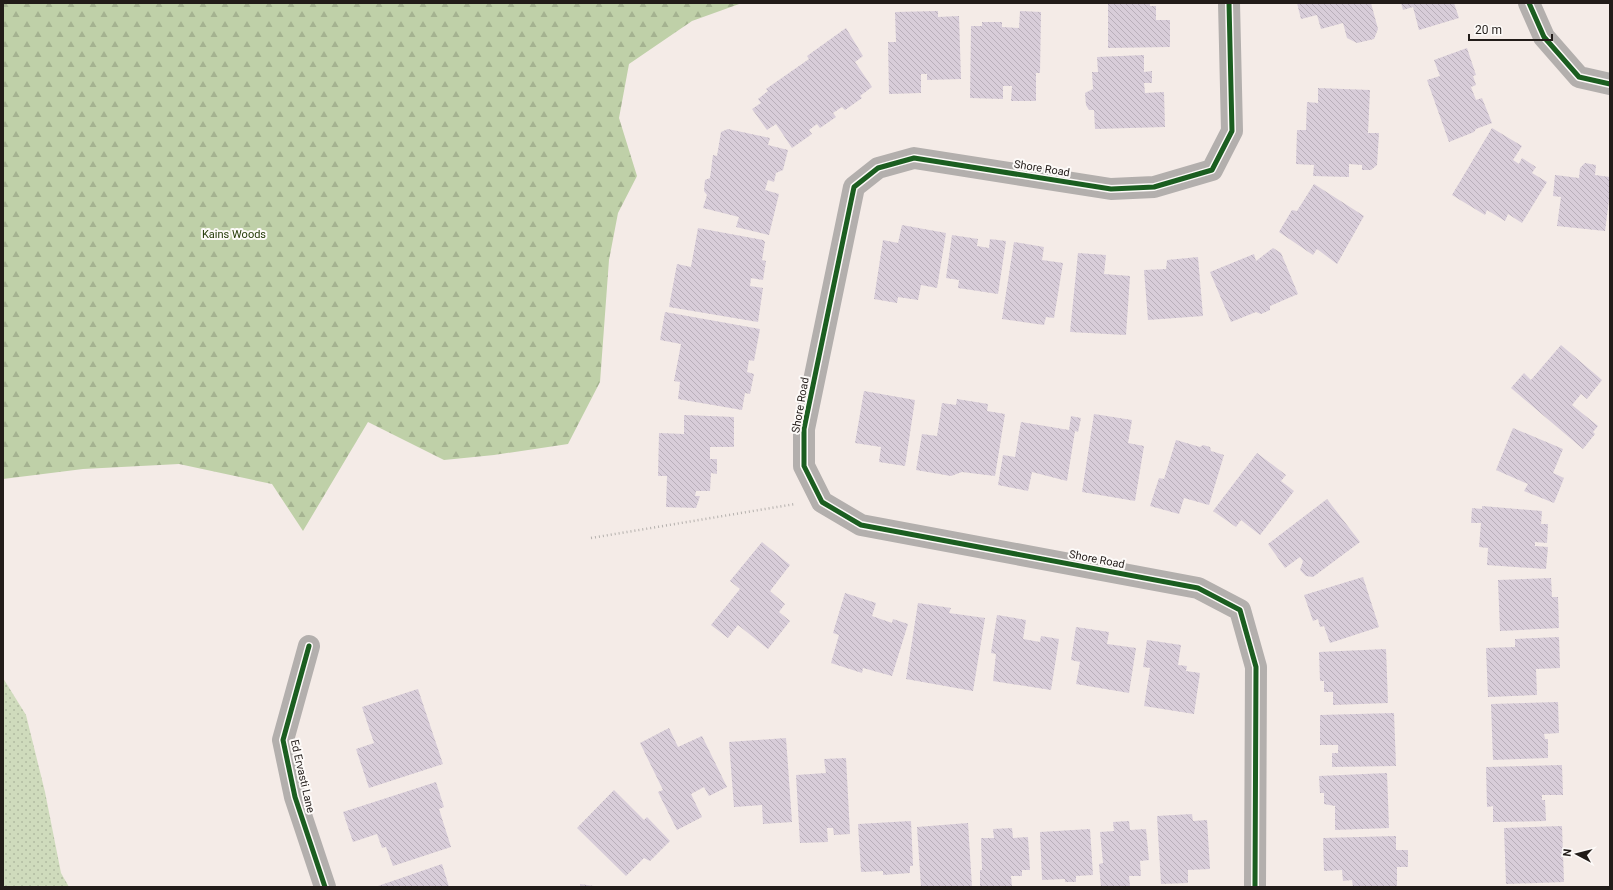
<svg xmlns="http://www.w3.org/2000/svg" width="1613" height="890" font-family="Roboto,sans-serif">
	<defs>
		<pattern id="grass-dots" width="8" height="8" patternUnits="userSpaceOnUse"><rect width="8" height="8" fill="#cfdbbc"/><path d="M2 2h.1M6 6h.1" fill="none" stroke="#b1bba1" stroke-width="1.8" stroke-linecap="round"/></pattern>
		<pattern id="forest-firs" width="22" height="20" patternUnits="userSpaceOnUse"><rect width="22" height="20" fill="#bfd0a8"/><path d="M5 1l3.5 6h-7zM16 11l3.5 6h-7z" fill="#a4b290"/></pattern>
		<pattern id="building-back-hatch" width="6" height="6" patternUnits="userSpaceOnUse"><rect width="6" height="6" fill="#d8cdd9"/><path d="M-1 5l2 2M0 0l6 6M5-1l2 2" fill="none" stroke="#b9afba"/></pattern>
	</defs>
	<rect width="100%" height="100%" fill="#f4ebe7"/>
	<path fill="url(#grass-dots)" d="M3,678L26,715L45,792L61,873L69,887H3Z"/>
	<path fill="url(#forest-firs)" d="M3,3H742L692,21L629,64L619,118L637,176L618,213L609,260L600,382L568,444L494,455L444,460L368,422L303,531L272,484L179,464L83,469L3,479Z"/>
	<path fill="url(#building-back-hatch)" d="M1108,3H1150V6H1156V20H1170V47L1108,48Z
		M1297,3H1371L1378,29L1374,39L1357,43L1347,38L1343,23L1321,29L1317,15L1301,19Z
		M1401,3H1454L1459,18L1419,30L1413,7L1403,10Z
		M938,11V17L959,16L961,79L927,80V74H921V93L889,94L888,42H896L895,12Z
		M1020,11L1041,12L1040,73H1036V101H1011L1012,86H1003V99L970,98L971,26H982V22H1002V27L1019,28Z
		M846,28L863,56L855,62L872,87L860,96L862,98L845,110L842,107L833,113L836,117L820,128L817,124L809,130L812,134L792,148L776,124L767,130L752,109L761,103L758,99L768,91L766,89L809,59L807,56Z
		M1467,48L1476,75L1473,76L1476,85L1471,87L1476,100L1482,98L1492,123L1476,129L1474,132L1449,142L1427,80L1440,76L1434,60Z
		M1144,55V72L1152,71V83H1144L1145,93L1164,92L1165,127L1095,129L1094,110H1089L1086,105L1085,93L1093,89L1092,72H1098L1097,57Z
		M1318,88L1370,90L1368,133H1379L1377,165L1371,170H1362V165L1349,164V177L1313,176L1314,165L1296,164L1297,130H1306L1307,102L1318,103Z
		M1492,128L1522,146L1513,160L1519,164L1522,158L1536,167L1532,173L1547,182L1522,223L1508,214L1505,221L1487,210L1485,215L1452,195Z
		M728,129L770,138L768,145L788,150L783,170L776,173L774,182L768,180L765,190L779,194L769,235L736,227L739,217L703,208L707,195L704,191L705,180L710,178L713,155L717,156L721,132Z
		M1585,163L1596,165L1595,175L1610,177V192L1605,231L1557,226L1561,197L1553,196L1555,175L1579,178L1580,168Z
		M1314,184L1364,216L1337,264L1317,249L1313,255L1279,232L1292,210L1297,211Z
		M902,225L946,233L937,288L921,285L918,300L898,297L897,303L874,299L883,240L898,243Z
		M698,228L763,240L765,242L762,260L766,261L763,280L751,278L750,286L763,288L758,322L669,307L677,264L691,267Z
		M952,235L978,239L977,246L989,248L990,239L1006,241L998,294L958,288L959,280L946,278Z
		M1014,242L1044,247L1042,260L1063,263L1054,318L1046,317L1044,325L1002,319Z
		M1273,248L1281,253L1298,294L1270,306V310L1261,314L1256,312L1231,322L1210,272L1254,254L1256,261Z
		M1078,253L1106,255L1104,274L1130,276L1126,335L1070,332Z
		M1198,257L1203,316L1148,320L1144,270L1166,269L1167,260Z
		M665,312L760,329L754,361L749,360L747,372L754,374L750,394L745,393L742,410L678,399L680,382L674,381L681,344L660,340Z
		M1561,345L1602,380L1587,399L1581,394L1572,405L1598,426L1593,432L1595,434L1583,449L1511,388L1524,373L1531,380Z
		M864,391L915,400L905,466L879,462L881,447L855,443Z
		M957,399L988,404L987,411L1005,414L995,476L962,472L951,476L916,470L922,434L937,436L942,403L956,405Z
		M1094,414L1132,420L1128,443L1144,446L1135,501L1082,492Z
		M684,415L734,417V447H710V459H717V474L711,473L710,491H696L695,496H700L696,508L666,507L667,476H658L659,433L684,434Z
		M1071,416L1081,418L1078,432L1075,431L1067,481L1032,472L1028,491L998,485L1003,455L1015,457L1021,422L1069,430Z
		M1513,428L1563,449L1553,473L1564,478L1554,503L1524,491L1528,484L1496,470Z
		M1176,440L1200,447L1203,445L1210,447L1211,451L1224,455L1209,505L1184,498L1179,514L1150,506L1159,478L1164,479Z
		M1257,453L1286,475L1281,481L1294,491L1260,535L1241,520L1236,527L1213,511Z
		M1327,499L1360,542L1313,577L1306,576L1300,570L1303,561L1300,557L1285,568L1268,544Z
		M1482,506L1542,511L1541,524H1548L1547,543L1535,542V546L1548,547L1546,569L1487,565L1488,548L1479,547L1481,523H1471L1472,508L1482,509Z
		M762,542L790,565L770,591L785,604L779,612L790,621L768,649L738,625L728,638L711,625L740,589L730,581Z
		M1363,577L1379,627L1330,643L1324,626L1320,627L1318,619L1313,621L1304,595Z
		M1551,578L1552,597H1558L1559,628L1500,631L1498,580Z
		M845,593L876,603L872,616L892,623L893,619L908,624L892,676L863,668L862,673L831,663L839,635L833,633Z
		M918,603L951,608L949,613L985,618L973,691L906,679Z
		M997,615L1026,620L1023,639L1040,642L1041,636L1059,639L1051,690L993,681L996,654L991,653Z
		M1076,627L1109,632L1107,644L1136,648L1129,693L1076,684L1080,662L1071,660Z
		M1559,637L1560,668L1536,669L1537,695L1488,697L1486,648L1515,647V639Z
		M1147,640L1181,645L1178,665L1187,666L1186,671L1200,673L1194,714L1144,706L1150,668L1143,667Z
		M1386,649L1388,703L1333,705V692H1324V681H1320L1319,652Z
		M418,689L443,764L369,788L356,749L374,743L362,707Z
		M1558,702L1559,733L1544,734L1545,739H1548V758L1493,760L1491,704Z
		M1394,713L1396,766L1332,767V753H1338V745H1320V715Z
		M669,728L678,747L702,736L727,787L709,796L704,787L691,794L702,817L677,830L658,792L663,790L640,743Z
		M786,738L792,822L763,824L762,805L734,807L729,742Z
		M846,758L850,834L834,835L833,828H827L828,842L800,843L796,775L826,773L824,759Z
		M1562,765L1563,795H1542V800H1545L1546,821L1493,822V806L1487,807L1486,767Z
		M1387,773L1389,828L1335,830V806L1324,804V793H1320L1319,776Z
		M436,782L444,807L439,809L451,847L393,866L386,847L382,848L377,834L353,842L343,812Z
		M614,790L644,820L647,817L670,841L650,861L644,858L626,876L577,828Z
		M1192,814L1193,821L1207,820L1210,869L1188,870V883L1161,884L1157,816Z
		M911,821L913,866H910V873L883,875V871L861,872L858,824Z
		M1129,821L1130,830L1146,829L1149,860L1140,861L1141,876H1129L1130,887H1101L1099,864L1103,863L1100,832L1114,831L1113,822Z
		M968,823L972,887H921L917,827Z
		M1562,826L1564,882L1506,884L1504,828Z
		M1012,828L1013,838L1028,837L1030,870H1022V876H1011L1012,887H980V870H982L981,838H994L993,829Z
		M1090,829L1093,875L1076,876V882H1065V879L1042,880L1040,832Z
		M1396,836V850H1408V867H1397V887H1353L1352,880L1343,881L1342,870L1324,871L1323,838Z
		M442,864L449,887H375Z
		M580,884L594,886V887H580Z"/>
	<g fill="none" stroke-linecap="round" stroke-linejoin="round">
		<path stroke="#b4b0ad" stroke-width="2.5" stroke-dasharray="1 3" stroke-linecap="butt" d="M591,538L795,504"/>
		<path stroke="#b3afad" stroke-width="22" d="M1229,3L1232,131L1212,170L1154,187L1111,189L914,158L878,168L854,187L804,429V466L822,502L861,525L1198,588L1240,610L1256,667L1255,887
			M1529,3L1544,37L1579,77L1610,84
			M309,646L283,740L295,797L325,887"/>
		<g stroke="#fdfaf8" stroke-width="8">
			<path id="cycleway" d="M1229,3L1232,131L1212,170L1154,187L1111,189L914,158L878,168L854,187L804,429V466L822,502L861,525L1198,588L1240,610L1256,667L1255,887
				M1529,3L1544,37L1579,77L1610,84
				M309,646L283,740L295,797L325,887"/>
		</g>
		<use href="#cycleway" stroke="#1b5e20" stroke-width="5"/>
	</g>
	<g text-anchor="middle" stroke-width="4" stroke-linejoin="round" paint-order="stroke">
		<g font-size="11" fill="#221c19" stroke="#fdfaf8">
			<text transform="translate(1042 168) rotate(9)" y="4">Shore Road</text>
			<text transform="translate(800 405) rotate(-80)" y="4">Shore Road</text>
			<text transform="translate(1097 559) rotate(11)" y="4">Shore Road</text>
			<text transform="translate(303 776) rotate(77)" y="4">Ed Ervasti Lane</text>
		</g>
		<g font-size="11" fill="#243b08" stroke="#fdfaf8">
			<text x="234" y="238">Kains Woods</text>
		</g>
	</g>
	<rect width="1613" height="890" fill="none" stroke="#221c19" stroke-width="8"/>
	<g transform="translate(1577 854) rotate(277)" stroke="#fdfaf8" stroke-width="3" paint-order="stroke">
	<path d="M0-3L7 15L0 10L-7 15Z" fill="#221c19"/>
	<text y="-6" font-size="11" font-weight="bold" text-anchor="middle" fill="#221c19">N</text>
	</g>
	<path d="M1469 34v6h83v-6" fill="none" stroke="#221c19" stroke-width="2"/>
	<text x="1475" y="34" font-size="12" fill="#221c19" stroke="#fdfaf8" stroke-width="3" paint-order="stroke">20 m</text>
</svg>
